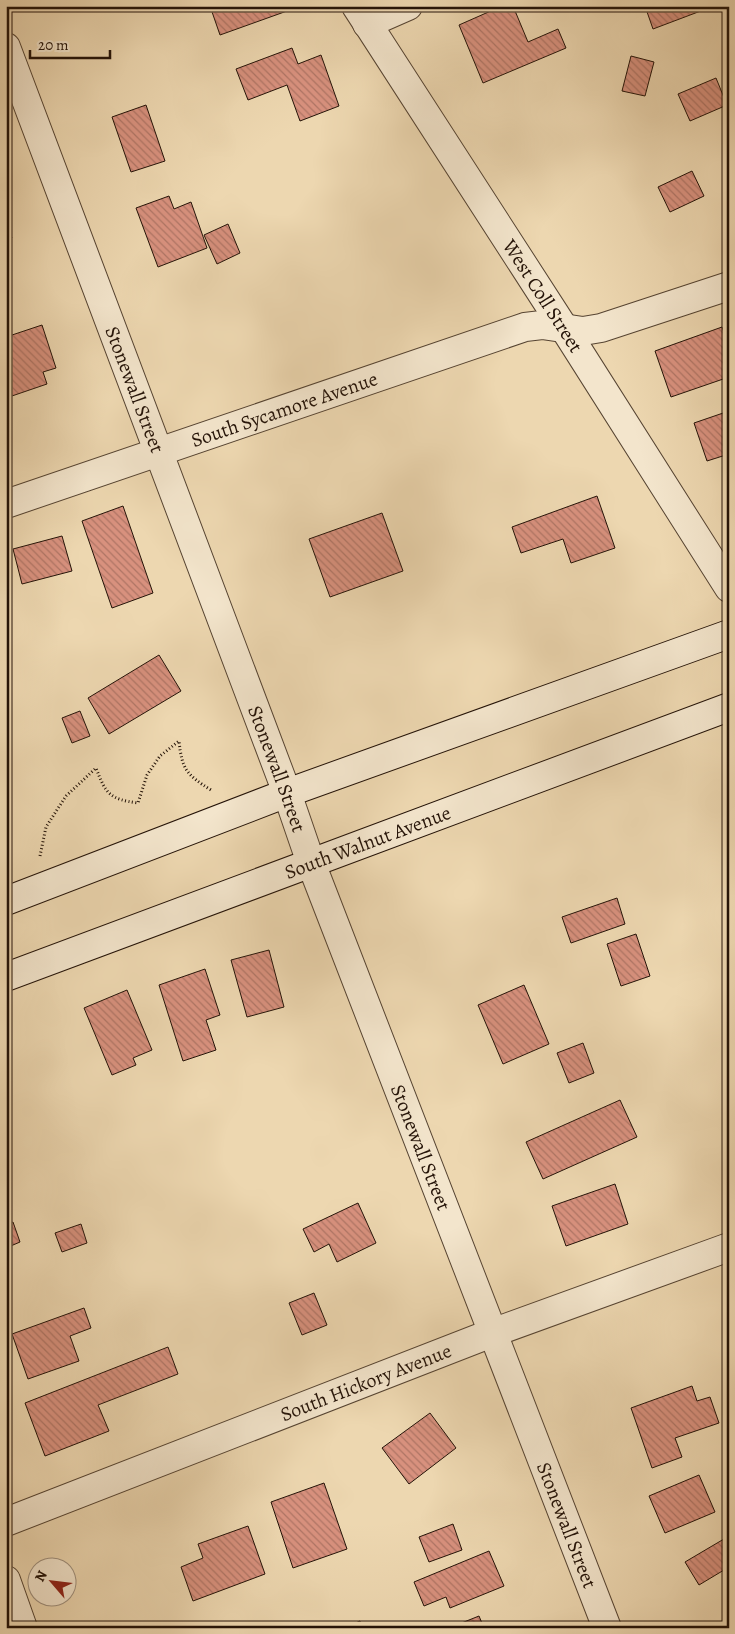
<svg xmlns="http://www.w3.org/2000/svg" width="735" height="1634" font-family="Alegreya,serif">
	<defs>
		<pattern id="building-back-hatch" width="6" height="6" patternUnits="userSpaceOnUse" patternTransform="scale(1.25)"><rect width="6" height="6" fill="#d8917e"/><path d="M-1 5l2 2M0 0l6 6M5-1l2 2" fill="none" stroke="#af7565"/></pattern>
	</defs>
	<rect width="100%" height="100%" fill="#edd7b0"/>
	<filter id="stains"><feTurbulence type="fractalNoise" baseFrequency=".004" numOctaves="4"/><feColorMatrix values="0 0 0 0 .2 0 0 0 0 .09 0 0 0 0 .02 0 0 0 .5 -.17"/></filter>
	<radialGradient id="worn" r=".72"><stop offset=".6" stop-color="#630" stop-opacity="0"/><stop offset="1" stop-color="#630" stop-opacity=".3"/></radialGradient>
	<path fill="url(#building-back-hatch)" stroke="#241308" d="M210,6H286L287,11L220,35Z
		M502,6H513L528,42L558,29L566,48L483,83L459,25Z
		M645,6H704L706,9L653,29Z
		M292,48L298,64L321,55L339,106L300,121L287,85L248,100L236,69Z
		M631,56L654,62L645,96L622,91Z
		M716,78L727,105L690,121L678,94Z
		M146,105L165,161L131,172L112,117Z
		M692,171L704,196L670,212L658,187Z
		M169,196L174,209L191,202L207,248L158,267L136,208Z
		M6,222L12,238L6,240Z
		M228,224L240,253L217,264L204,235Z
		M42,325L56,368L43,372L47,384L6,398V337Z
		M722,327L729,347V377L671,397L655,351Z
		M729,411V454L707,461L694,423Z
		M597,496L615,548L571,563L563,539L521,553L512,527Z
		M123,506L153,593L112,608L82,521Z
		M382,513L403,571L330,597L309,539Z
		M62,536L72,571L22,584L13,549Z
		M159,655L181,691L109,734L88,698Z
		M80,711L90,736L72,743L62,718Z
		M617,898L625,924L571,943L562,917Z
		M636,934L650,976L621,986L607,944Z
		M269,950L284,1007L247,1017L231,960Z
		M205,969L220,1015L206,1020L216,1050L183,1061L159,985Z
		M524,985L549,1044L503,1064L478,1005Z
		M127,990L152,1050L133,1058L136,1065L112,1075L84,1008Z
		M583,1043L594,1073L569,1083L557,1053Z
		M620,1100L637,1137L543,1179L526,1142Z
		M615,1184L628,1224L566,1246L552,1206Z
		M358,1203L376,1243L337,1262L329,1244L314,1252L303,1229Z
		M13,1222L20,1242L6,1248V1225Z
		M81,1224L87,1243L62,1252L55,1233Z
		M314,1293L327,1325L302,1335L289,1303Z
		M84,1308L91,1328L70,1336L79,1361L28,1379L12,1334Z
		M168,1347L178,1374L98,1405L109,1431L45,1456L25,1403Z
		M692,1386L697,1401L710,1397L719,1423L675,1438L682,1457L652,1468L631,1408Z
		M430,1413L456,1448L409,1484L382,1448Z
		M699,1475L715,1512L665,1533L649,1496Z
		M324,1483L347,1549L293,1568L271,1502Z
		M453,1524L462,1550L429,1562L419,1537Z
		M248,1526L265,1574L193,1601L181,1567L203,1558L198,1544Z
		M729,1536V1567L699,1585L685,1562Z
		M489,1551L504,1586L450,1608L446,1597L424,1606L414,1582Z
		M479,1616L484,1628H455L454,1626Z
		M360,1621L362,1628H344Z"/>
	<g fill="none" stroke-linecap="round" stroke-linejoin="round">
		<g stroke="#564432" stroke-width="30">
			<g id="minor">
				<path id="s1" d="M356,6L564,328L729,588"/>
				<path d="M367,24L408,6"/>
				<path id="s2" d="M6,47L287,793L311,863L607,1628"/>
				<path id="s3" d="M6,504L525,327L542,325L583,331L601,328L729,286"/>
				<path id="s4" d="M6,1522L492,1333L729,1247"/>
				<path d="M6,1580L23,1628"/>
			</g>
		</g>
		<g stroke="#241308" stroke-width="30">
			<g id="secondary">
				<path d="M6,901L287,793L729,634"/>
				<path id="s5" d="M6,977L729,707"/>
			</g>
		</g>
		<path stroke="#241308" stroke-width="3" stroke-dasharray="1 2.5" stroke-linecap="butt" d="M40,856L46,827L66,796L96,768C106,794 109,799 138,803L147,775L160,756L179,741C182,770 187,775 211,790"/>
		<use href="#minor" stroke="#f3e5cc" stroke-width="28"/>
		<use href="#secondary" stroke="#f3e5cc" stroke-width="28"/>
	</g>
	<g text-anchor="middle" stroke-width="4" stroke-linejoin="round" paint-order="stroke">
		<g font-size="20" fill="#241308" stroke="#f3e5cc">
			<text dy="7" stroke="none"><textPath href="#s1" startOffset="345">West Coll Street</textPath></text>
			<text dy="7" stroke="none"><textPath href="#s2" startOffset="366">Stonewall Street</textPath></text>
			<text dy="7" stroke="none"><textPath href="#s3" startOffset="294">South Sycamore Avenue</textPath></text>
			<text dy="7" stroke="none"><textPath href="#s2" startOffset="771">Stonewall Street</textPath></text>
			<text dy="7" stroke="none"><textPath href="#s5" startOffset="386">South Walnut Avenue</textPath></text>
			<text dy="7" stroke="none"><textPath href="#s2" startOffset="1176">Stonewall Street</textPath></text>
			<text dy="7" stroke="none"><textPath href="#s4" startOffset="386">South Hickory Avenue</textPath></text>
			<text dy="7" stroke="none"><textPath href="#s2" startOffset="1581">Stonewall Street</textPath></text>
		</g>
	</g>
	<rect width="735" height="1634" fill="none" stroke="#edd7b0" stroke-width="25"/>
	<rect x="8" y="8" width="720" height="1619" fill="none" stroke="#241308" stroke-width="2.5"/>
	<rect x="12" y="12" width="710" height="1609" fill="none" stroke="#241308"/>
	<g transform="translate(52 1582) rotate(298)"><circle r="24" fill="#f3e5cc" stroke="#a0917e"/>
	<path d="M0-4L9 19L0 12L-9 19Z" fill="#8f2418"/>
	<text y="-8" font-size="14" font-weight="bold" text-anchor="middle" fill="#241308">N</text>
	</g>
	<path d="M30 50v8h80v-8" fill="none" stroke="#241308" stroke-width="2.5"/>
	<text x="38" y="50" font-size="15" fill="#241308" stroke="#f3e5cc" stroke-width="4" paint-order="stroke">20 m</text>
	<rect width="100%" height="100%" filter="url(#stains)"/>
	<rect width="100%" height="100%" fill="url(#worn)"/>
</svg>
